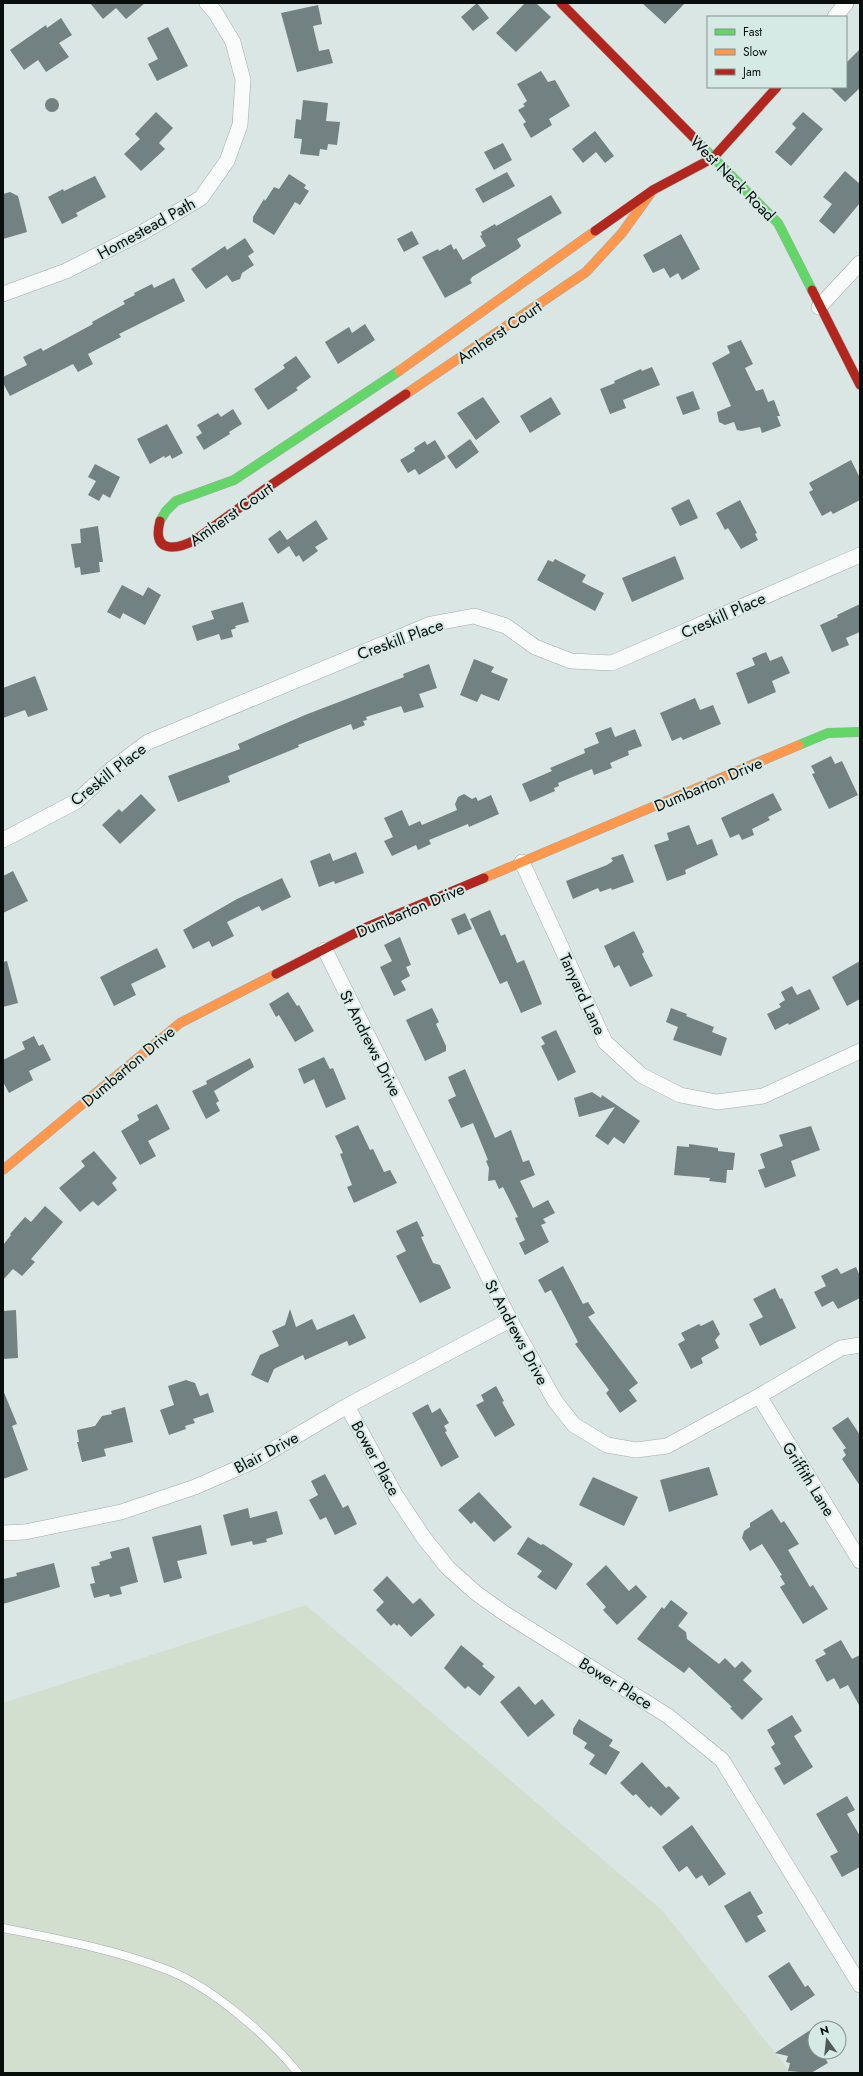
<svg xmlns="http://www.w3.org/2000/svg" width="863" height="2076" font-family="Jost,sans-serif">
	<rect width="100%" height="100%" fill="#dae6e3"/>
	<path fill="#d2dfcf" d="M306,1605L663,1911L791,2073H3V1703Z"/>
	<path fill="#728181" d="M90,3H145L126,19L116,8L103,19Z
		M477,3L489,18L473,31L461,17Z
		M525,3H536L551,17L516,52L496,33Z
		M642,3H685L665,24Z
		M318,5L322,24L313,26L319,51L329,49L333,63L297,72L281,13Z
		M61,18L72,35L59,43L69,57L46,72L38,60L24,70L10,50L46,25L47,28Z
		M168,27L188,66L157,81L148,64L158,59L147,38Z
		M860,49V88L845,102L830,87H846V63Z
		M541,71L548,82L555,80L570,106L549,119L552,125L531,138L523,124L526,122L518,110L525,106L523,104L527,101L517,84Z
		M45 105a7 7 0 1 1 14 0a7 7 0 1 1-14 0Z
		M303,100L328,103L326,121L340,122L337,145L328,144L327,150L320,149L319,156L300,154L302,139L294,138L296,119L301,120Z
		M156,112L173,128L159,143L165,149L141,171L124,154L140,139L135,134Z
		M803,112L823,129L791,166L775,152L796,128L792,124Z
		M595,131L614,156L605,163L596,152L583,163L572,149Z
		M503,143L512,160L494,170L484,152Z
		M845,171L860,184V203L834,234L819,221L832,204L823,197Z
		M507,172L515,186L483,203L475,189Z
		M289,174L306,185L304,188L309,191L300,205L295,202L274,235L253,222V217L264,199L265,201L274,187L279,189Z
		M95,176L106,197L76,213L78,216L62,224L48,197L63,189L64,191Z
		M10,192L18,196L27,232L3,239V194Z
		M551,195L562,213L517,239L521,246L518,249L472,277L470,280L472,283L445,298L422,257L438,249L439,251L451,244L454,250L456,248L463,260L486,246L480,236L482,235L481,232L495,224L496,226L500,224Z
		M412,231L419,244L404,252L397,239Z
		M681,234L700,269L682,280L678,273L670,278L664,268L653,273L643,255Z
		M245,238L254,252L248,256L254,265L242,273L240,279L232,282L227,275L206,289L191,269L225,246L227,250Z
		M174,278L185,301L119,334L121,337L88,354L93,364L78,372L73,364L10,396L3,383V377L27,365L23,357L41,348L43,351L93,324L92,322L123,305L125,304L123,301L135,295L134,293L152,284L154,288Z
		M365,324L375,340L338,364L325,342L349,327L352,333Z
		M741,340L753,364L745,368L756,391L763,389L768,402L774,400L780,416H777L781,426L762,433L760,427L742,431L737,430L734,422L725,425L719,422L717,412L731,406L712,363L730,353L727,346Z
		M296,356L311,377L296,388L298,390L268,410L254,389L285,368L283,365Z
		M652,367L660,385L623,400L626,408L610,414L600,389L615,383L614,381L641,369L642,371Z
		M693,391L700,409L683,415L676,397Z
		M483,397L500,422L476,440L457,413Z
		M551,397L561,414L530,433L520,416Z
		M233,409L242,424L229,432L230,434L204,450L196,437L202,433L197,425L218,413L221,417Z
		M167,424L183,453L172,459L170,455L165,458L164,456L150,464L137,439Z
		M470,439L479,452L456,469L447,456Z
		M435,440L446,458L419,475L415,469L408,473L400,460L415,451L414,448L425,441L427,445Z
		M851,460L860,478V500L833,514L831,511L822,516L809,492L813,490L809,483Z
		M95,464L120,477L110,498L103,494L99,501L88,495L96,481L88,477Z
		M689,499L698,518L680,526L671,508Z
		M740,500L757,533L755,534L758,540L741,549L728,528L725,530L716,513Z
		M316,520L328,539L315,547L318,551L303,562L299,555L296,557L289,546L278,554L268,539L280,530L287,540Z
		M98,526L103,562H99L100,572L81,575L80,567L75,568L71,544L81,543L80,529Z
		M675,556L684,579L632,602L622,578Z
		M555,559L586,575L582,582L604,593L595,611L537,580L548,560L553,562Z
		M122,585L143,596L148,587L161,595L145,625L123,613L120,619L107,612Z
		M243,602L249,622L235,626L236,628L231,630L233,637L221,640L219,634L197,641L192,626L214,619L211,611Z
		M860,604V632L846,638L849,645L832,652L820,625L838,617L837,615Z
		M766,652L770,661L782,656L790,673L772,681L776,692L748,704L736,673L755,665L752,658Z
		M474,659L494,667L491,672L508,679L499,701L481,694L477,702L460,695Z
		M429,664L437,688L419,694L424,707L404,713L401,706L366,717L367,720L363,721L365,725L353,730L351,724L298,745L299,747L228,776L230,782L178,802L168,776L240,749L238,744L305,715L404,677L403,674Z
		M35,676L48,710L28,717L25,710L3,718V688Z
		M695,698L700,710L713,705L721,724L683,740L681,737L672,741L660,713Z
		M611,727L615,737L635,729L642,746L628,751L629,755L610,763L612,768L594,775L592,769L558,783L559,786L554,788L555,791L530,802L522,784L552,771L550,768L585,753L584,749L599,743L595,733Z
		M831,756L835,764L842,761L858,795L829,809L812,774L815,773L811,766Z
		M773,793L782,810L768,817L770,820L752,829L754,835L742,840L739,834L730,838L721,818Z
		M141,794L156,810L120,844L102,825L119,809L122,812Z
		M464,794L472,799L476,797L478,801L491,795L499,814L469,827L468,824L429,840L431,844L418,850L416,845L392,856L384,841L393,837L384,818L402,810L409,826L420,821L422,825L457,810L455,804L458,797Z
		M689,825L697,845L712,839L718,855L685,870L686,874L667,881L654,845L669,840L667,833Z
		M356,852L364,873L335,884L334,881L319,887L310,861L330,853L333,861Z
		M623,854L634,882L612,890L611,888L600,892L598,888L573,899L566,881L607,865L613,861L611,858Z
		M13,871L28,901L3,913V876Z
		M282,878L291,897L262,911L259,906L227,922L234,936L212,947L209,941L193,949L183,930L237,899Z
		M490,910L501,936L505,934L517,963L524,960L542,1004L521,1013L507,981L500,984L470,919Z
		M465,913L472,929L458,935L451,919Z
		M634,931L644,952L642,954L653,976L630,987L619,965L614,968L604,946Z
		M400,937L411,965L406,967L410,976L401,981L406,990L394,996L380,967L392,961L384,945Z
		M157,948L166,967L131,984L136,995L114,1006L100,977Z
		M7,961L18,1003L3,1007V962Z
		M860,961V999L847,1006L832,977Z
		M792,986L797,995L810,989L820,1009L789,1025L788,1023L775,1030L767,1014L781,1007L779,1004L785,1000L781,992Z
		M288,992L297,1006L299,1005L314,1031L295,1042L279,1015L276,1017L269,1004Z
		M432,1008L439,1022L436,1024L446,1046V1051L425,1061L406,1020Z
		M671,1008L687,1014L686,1016L714,1027L712,1032L727,1038L721,1056L673,1040L678,1027L666,1022Z
		M556,1030L576,1072L558,1081L541,1046L545,1044L541,1037Z
		M34,1036L39,1046L43,1044L51,1060L29,1071L33,1080L9,1093L3,1082V1060L25,1049L22,1042Z
		M324,1057L330,1069L333,1068L346,1099L326,1108L314,1079L304,1084L298,1069Z
		M250,1058L254,1067L214,1091L219,1101L216,1103L220,1111L206,1119L192,1091L207,1084L206,1081Z
		M465,1069L495,1138L511,1130L523,1162L529,1160L535,1175L520,1181L533,1208L548,1200L555,1213L543,1219L546,1223L541,1225L549,1242L525,1255L519,1243L525,1240L515,1218L518,1217L503,1187L499,1189L495,1180L488,1181L489,1168L486,1161L488,1160L473,1123L461,1128L448,1100L456,1096L448,1077Z
		M592,1092L601,1098L602,1095L640,1121L624,1144L614,1137L608,1145L595,1136L615,1107L579,1117L574,1098Z
		M157,1104L170,1129L148,1141L156,1156L140,1165L121,1131L139,1120L137,1115Z
		M358,1125L370,1150L373,1149L384,1172L390,1170L397,1183L354,1203L347,1187L352,1185L340,1154L343,1153L335,1136Z
		M811,1126L820,1150L791,1161L796,1176L765,1188L758,1170L765,1168L760,1154L783,1146L779,1135Z
		M689,1144L718,1148V1151L735,1153L733,1170H727L726,1183L709,1181L710,1178L674,1175L677,1146L689,1147Z
		M94,1151L117,1178L112,1183L117,1190L98,1206L93,1201L80,1212L59,1188L85,1166L81,1161Z
		M45,1206L63,1222L31,1259L35,1262L22,1276L13,1269L3,1280V1245L11,1235L10,1234L25,1217L31,1222Z
		M417,1221L424,1236L421,1237L433,1263L440,1265L451,1288L420,1303L396,1256L406,1251L396,1231Z
		M563,1266L583,1304L588,1302L595,1313L588,1317L638,1383L629,1390L637,1401L620,1413L606,1393L609,1390L575,1344L578,1342L551,1290L545,1293L538,1280Z
		M856,1267L860,1276V1298L838,1309L833,1301L822,1307L814,1292L826,1286L821,1276L837,1268L841,1274Z
		M775,1288L780,1299L782,1298L796,1328L760,1346L749,1324L763,1317L753,1299Z
		M290,1309L296,1327L312,1319L317,1330L354,1314L366,1338L349,1346L347,1341L305,1360L303,1355L274,1369L268,1383L251,1375L260,1355L279,1346L272,1331L285,1325Z
		M16,1310L18,1358L3,1359V1311Z
		M713,1320L720,1334L715,1340L719,1348L701,1358L703,1363L691,1369L678,1344L685,1340L681,1333L699,1324L701,1326Z
		M186,1380L195,1383L200,1396L208,1393L214,1412L193,1419L195,1423L185,1426L186,1429L169,1435L160,1410L174,1405L168,1386Z
		M496,1386L504,1401L502,1402L515,1425L495,1437L476,1405L484,1401L481,1395Z
		M3,1390L17,1424L12,1426L28,1470L3,1479Z
		M428,1404L432,1413L440,1408L449,1423L444,1426L447,1431L445,1432L459,1457L441,1467L412,1413Z
		M125,1407L133,1442L104,1449L106,1456L82,1462L77,1442H79L77,1430L95,1426L102,1416L112,1414L111,1411Z
		M848,1417L860,1435V1486L842,1459L846,1455L843,1450L846,1448L832,1428Z
		M709,1467L718,1495L669,1512L660,1480Z
		M325,1474L343,1508L348,1505L357,1524L335,1535L326,1517L320,1520L309,1500L318,1495L311,1481Z
		M593,1477L638,1497L624,1526L579,1505Z
		M479,1492L512,1527L494,1542L474,1521L471,1524L458,1510Z
		M248,1508L250,1518L277,1511L283,1534L266,1539L267,1542L253,1545L252,1541L231,1546L223,1515Z
		M772,1509L781,1523L784,1521L799,1544L788,1550L810,1587L813,1585L828,1609L803,1624L780,1587L785,1584L780,1576L782,1575L762,1544L750,1551L742,1538L744,1531L750,1527V1523Z
		M201,1525L207,1554L177,1561L182,1578L164,1583L152,1537Z
		M528,1537L541,1545L543,1544L573,1564L556,1590L537,1577L542,1571L517,1554Z
		M129,1547L138,1582L120,1587L122,1594L110,1597L109,1594L94,1598L90,1584L95,1583L91,1567L100,1565L99,1562L112,1558L110,1552Z
		M54,1563L60,1587L3,1604V1579L17,1576L16,1573Z
		M606,1565L629,1591L636,1585L647,1597L617,1625L603,1610L606,1607L586,1584Z
		M387,1576L413,1604L420,1598L435,1615L411,1637L399,1624L397,1626L394,1623L391,1626L376,1610L384,1602L373,1590Z
		M671,1600L688,1613L678,1626L686,1632L687,1639L719,1664L725,1658L735,1668L742,1661L752,1671L743,1680L763,1699L742,1720L730,1708L732,1707L689,1667L684,1673L637,1639L662,1607L664,1609Z
		M841,1640L852,1659L860,1655V1707L848,1685L840,1689L834,1678L827,1682L815,1660L826,1654L823,1650Z
		M461,1645L484,1664L482,1666L495,1677L480,1696L468,1686L465,1689L444,1668Z
		M519,1686L535,1705L542,1699L555,1715L528,1737L500,1702Z
		M792,1715L802,1731L794,1736L813,1767L784,1785L774,1768L781,1764L771,1747L775,1744L767,1730Z
		M579,1719L613,1740L609,1746L620,1752L606,1775L589,1764L595,1755L584,1748L587,1743L573,1734V1729Z
		M642,1762L666,1788L669,1786L680,1798L661,1816L651,1806L649,1808L636,1794L633,1796L620,1783Z
		M847,1796L855,1810L847,1814L860,1836V1867L842,1877L830,1856L838,1852L816,1814Z
		M692,1825L726,1874L709,1886L702,1875L696,1879L687,1866L679,1872L662,1847Z
		M750,1891L763,1913L757,1916L766,1931L746,1943L724,1906Z
		M789,1962L805,1987L808,1985L815,1995L791,2011L768,1976Z
		M815,2027V2052H821L828,2063L811,2073L788,2071L790,2063L786,2062L788,2056L775,2053Z"/>
	<g fill="none" stroke-linecap="round" stroke-linejoin="round">
		<g stroke="#a3aba9" stroke-width="9">
			<path id="lane" d="M3,1928C58,1939 113,1949 165,1969C211,1986 267,2035 298,2073"/>
		</g>
		<g stroke="#a3aba9" stroke-width="16">
			<path id="street" d="M835,17L846,3
				M3,294L66,271L145,231L201,198L227,161L240,125L243,80L233,42L215,12L207,3
				M819,307L860,263
				M3,840L77,801L112,769L148,742L431,624L474,616L506,626L535,647L571,661L612,663L860,555
				M522,862L605,1042L641,1075L680,1095L717,1102L763,1096L860,1051
				M325,950L510,1320L555,1401L574,1425L607,1445L636,1450L667,1446L759,1396L841,1348L860,1345
				M759,1396L860,1561
				M347,1406L396,1496L424,1538L448,1568L476,1593L504,1613L668,1716L722,1760L860,1985
				M3,1533L25,1532L121,1512L195,1487L252,1462L347,1406L510,1320"/>
		</g>
		<g stroke="#a3aba9" stroke-width="10">
			<path id="fast" d="M696,140L778,223L812,290
				M160,521L166,511L176,501L234,480L399,371
				M799,745L828,733L860,732"/>
		</g>
		<g stroke="#a3aba9" stroke-width="10">
			<path id="slow" d="M399,371L595,231
				M406,394L586,272L622,233L653,190
				M484,878L799,745
				M3,1170L180,1023L276,974"/>
		</g>
		<g stroke="#a3aba9" stroke-width="10">
			<path id="jam" d="M561,3L696,140
				M595,231L653,190L713,158L777,87
				M812,290L860,385
				M160,521C152,552 174,551 195,540L268,487L406,394
				M276,974L367,927L484,878"/>
		</g>
		<use href="#lane" stroke="#f9fbfb" stroke-width="8"/>
		<use href="#street" stroke="#f9fbfb" stroke-width="15"/>
		<use href="#fast" stroke="#63d668" stroke-width="9"/>
		<use href="#slow" stroke="#ff974d" stroke-width="9"/>
		<use href="#jam" stroke="#b3261e" stroke-width="9"/>
	</g>
	<g text-anchor="middle" stroke-width="4" stroke-linejoin="round" paint-order="stroke">
		<g font-size="16" fill="#070e0c" stroke="#d6eae5">
			<text transform="translate(733 178) rotate(45)" y="6">West Neck Road</text>
			<text transform="translate(146 228) rotate(-29)" y="6">Homestead Path</text>
			<text transform="translate(499 332) rotate(-34)" y="6">Amherst Court</text>
			<text transform="translate(231 514) rotate(-35)" y="6">Amherst Court</text>
			<text transform="translate(723 615) rotate(-24)" y="6">Creskill Place</text>
			<text transform="translate(400 639) rotate(-20)" y="6">Creskill Place</text>
			<text transform="translate(108 774) rotate(-38)" y="6">Creskill Place</text>
			<text transform="translate(708 784) rotate(-23)" y="6">Dumbarton Drive</text>
			<text transform="translate(410 910) rotate(-23)" y="6">Dumbarton Drive</text>
			<text transform="translate(583 994) rotate(65)" y="6">Tanyard Lane</text>
			<text transform="translate(371 1043) rotate(63)" y="6">St Andrews Drive</text>
			<text transform="translate(128 1066) rotate(-40)" y="6">Dumbarton Drive</text>
			<text transform="translate(517 1332) rotate(62)" y="6">St Andrews Drive</text>
			<text transform="translate(266 1452) rotate(-28)" y="6">Blair Drive</text>
			<text transform="translate(376 1458) rotate(61)" y="6">Bower Place</text>
			<text transform="translate(809 1479) rotate(58)" y="6">Griffith Lane</text>
			<text transform="translate(616 1683) rotate(32)" y="6">Bower Place</text>
		</g>
	</g>
	<rect width="863" height="2076" fill="none" stroke="#070e0c" stroke-width="8"/>
	<rect x="707" y="16" width="140" height="72" fill="#d6eae5" stroke="#83928e"/>
	<rect x="715" y="29" width="20" height="6" fill="#63d668" stroke="#83928e"/>
	<text x="743" y="36" font-size="12" fill="#070e0c">Fast</text>
	<rect x="715" y="49" width="20" height="6" fill="#ff974d" stroke="#83928e"/>
	<text x="743" y="56" font-size="12" fill="#070e0c">Slow</text>
	<rect x="715" y="69" width="20" height="6" fill="#b3261e" stroke="#83928e"/>
	<text x="743" y="76" font-size="12" fill="#070e0c">Jam</text>
	<g transform="translate(827 2040) rotate(345)"><circle r="19" fill="#d6eae5" stroke="#83928e"/>
	<path d="M0-3L7 15L0 10L-7 15Z" fill="#515a57"/>
	<text y="-6" font-size="11" font-weight="bold" text-anchor="middle" fill="#070e0c">N</text>
	</g>
</svg>
